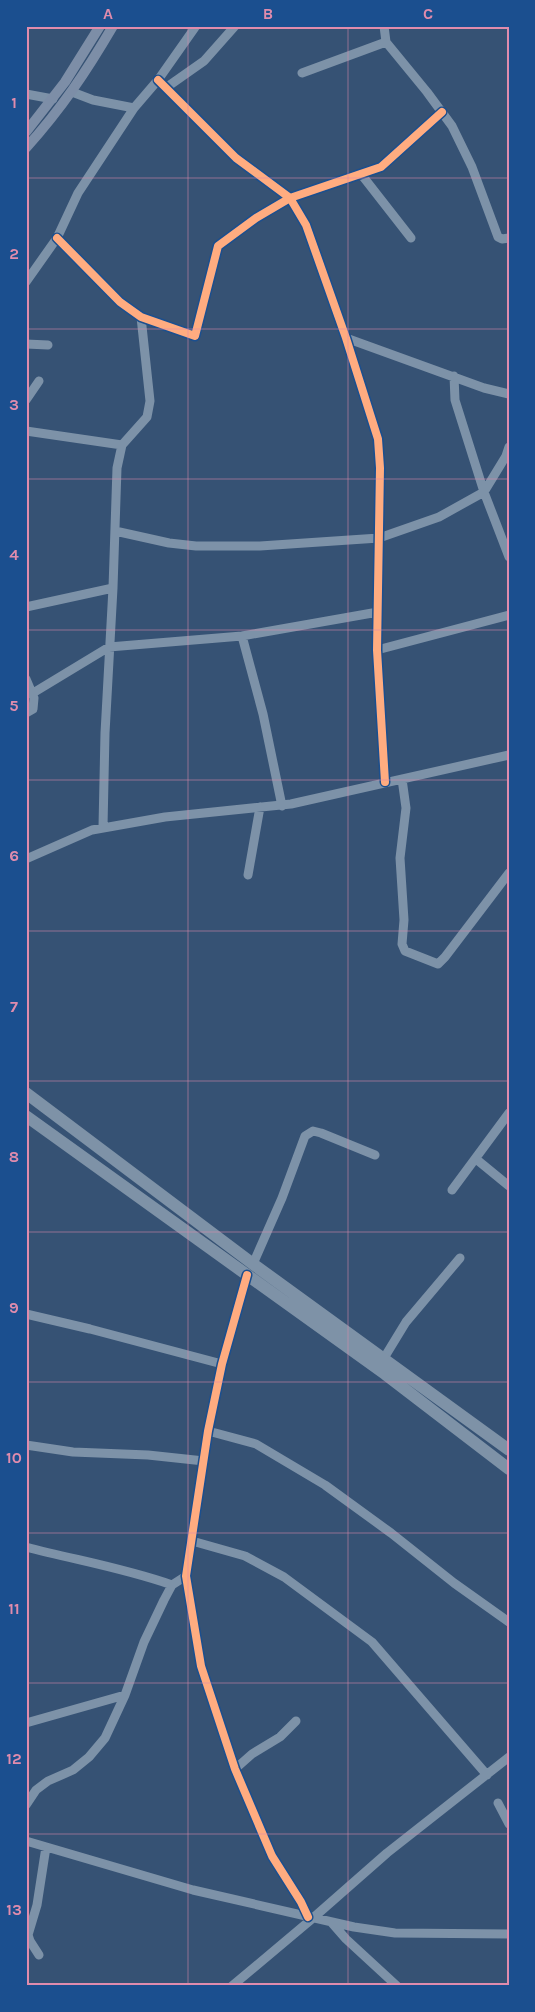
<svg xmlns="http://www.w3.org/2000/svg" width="535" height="2012" font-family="Karla,sans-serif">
	<rect width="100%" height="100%" fill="#365274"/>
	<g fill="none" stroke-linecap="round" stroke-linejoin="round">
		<path stroke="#7d92a8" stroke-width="9" d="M384,26L386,42L427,92L452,126L472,167L498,237L502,239L509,238
			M302,73L386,42
			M158,80L236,158L290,198L306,225L346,338L378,439L380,468L377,650L385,782
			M167,87L204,61L235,26
			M72,92L93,100L134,108
			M26,94L53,99
			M361,174L411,238
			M57,238L120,302L141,317L195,336L218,246L256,218L290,198L381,167L442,112
			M26,282L57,238L78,193L134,108L158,80L196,26
			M346,338L484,388L509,394
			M26,344L48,345
			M454,376L455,400L484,492L509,557
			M26,400L39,381
			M26,431L122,445
			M115,531L169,543L196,546H260L379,538L439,517L484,492L506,456L509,447
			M26,607L113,588
			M242,636L263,714L282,806
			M377,650L509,615
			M26,679L34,698L33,709L26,713
			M33,693L109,647L242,636L378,612
			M402,779L406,808L400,858L404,920L402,944L405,951L438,964L445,957L509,873
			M103,827L105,733L113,588L117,468L122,445L147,417L150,401L141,317
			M26,859L92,830L165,817L291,804L509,755
			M248,875L260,807
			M476,1159L509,1186
			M452,1190L509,1113
			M253,1264L282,1198L305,1136L313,1131L321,1133L375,1155
			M247,1275L222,1364L208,1431L186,1576L201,1666L235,1769L272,1856L301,1902L308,1917
			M26,1314L90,1329L222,1364
			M381,1363L406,1322L460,1258
			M208,1431L256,1444L325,1485L391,1533L454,1583L509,1622
			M26,1445L73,1452L148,1455L204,1461
			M192,1541L245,1556L284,1577L372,1642L487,1775
			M26,1547C75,1560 124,1568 172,1585
			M26,1723L125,1695
			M235,1769L252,1754L280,1737L296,1721
			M498,1803L509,1824
			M26,1805L36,1790L48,1781L73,1770L89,1757L105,1738L125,1695L144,1642L164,1600L172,1585L186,1576
			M26,1841L193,1890L354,1927L395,1933L509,1934
			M332,1923L346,1939L397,1986
			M39,1955L30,1941L28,1935L37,1905L46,1847
			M232,1986L313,1918L387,1853L509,1757"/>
		<path stroke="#7d8ea7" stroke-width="10" d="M26,132L65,82L100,26
			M26,148C62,108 86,72 113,26"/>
		<path stroke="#7e92a7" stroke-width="12" d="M26,1093L253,1264L509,1450
			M26,1116L385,1374L509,1469"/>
		<g stroke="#1b4f8f" stroke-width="11">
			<path id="cycleway" d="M158,80L236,158L290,198L306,225L346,338L378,439L380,468L377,650L385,782
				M57,238L120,302L141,317L195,336L218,246L256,218L290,198L381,167L442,112
				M247,1275L222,1364L208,1431L186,1576L201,1666L235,1769L272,1856L301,1902L308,1917"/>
		</g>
		<use href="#cycleway" stroke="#ffac80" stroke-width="8"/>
	</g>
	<path fill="none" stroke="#e08cad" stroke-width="1" stroke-opacity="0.55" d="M188,26V1986M348,26V1986M26,178H509M26,329H509M26,479H509M26,630H509M26,780H509M26,931H509M26,1081H509M26,1232H509M26,1382H509M26,1533H509M26,1683H509M26,1834H509"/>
	<rect width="535" height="2012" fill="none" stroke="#1b4f8f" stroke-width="55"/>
	<rect x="28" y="28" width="480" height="1956" fill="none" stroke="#e08cad" stroke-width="2"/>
	<g font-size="16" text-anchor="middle" font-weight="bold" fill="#e08cad">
		<text x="108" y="19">A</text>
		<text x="268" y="19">B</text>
		<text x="428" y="19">C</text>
		<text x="14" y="108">1</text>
		<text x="14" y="259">2</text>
		<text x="14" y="410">3</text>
		<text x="14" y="560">4</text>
		<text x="14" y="711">5</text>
		<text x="14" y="861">6</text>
		<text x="14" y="1012">7</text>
		<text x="14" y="1162">8</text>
		<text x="14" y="1313">9</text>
		<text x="14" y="1463">10</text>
		<text x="14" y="1614">11</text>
		<text x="14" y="1764">12</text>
		<text x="14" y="1915">13</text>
	</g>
</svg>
